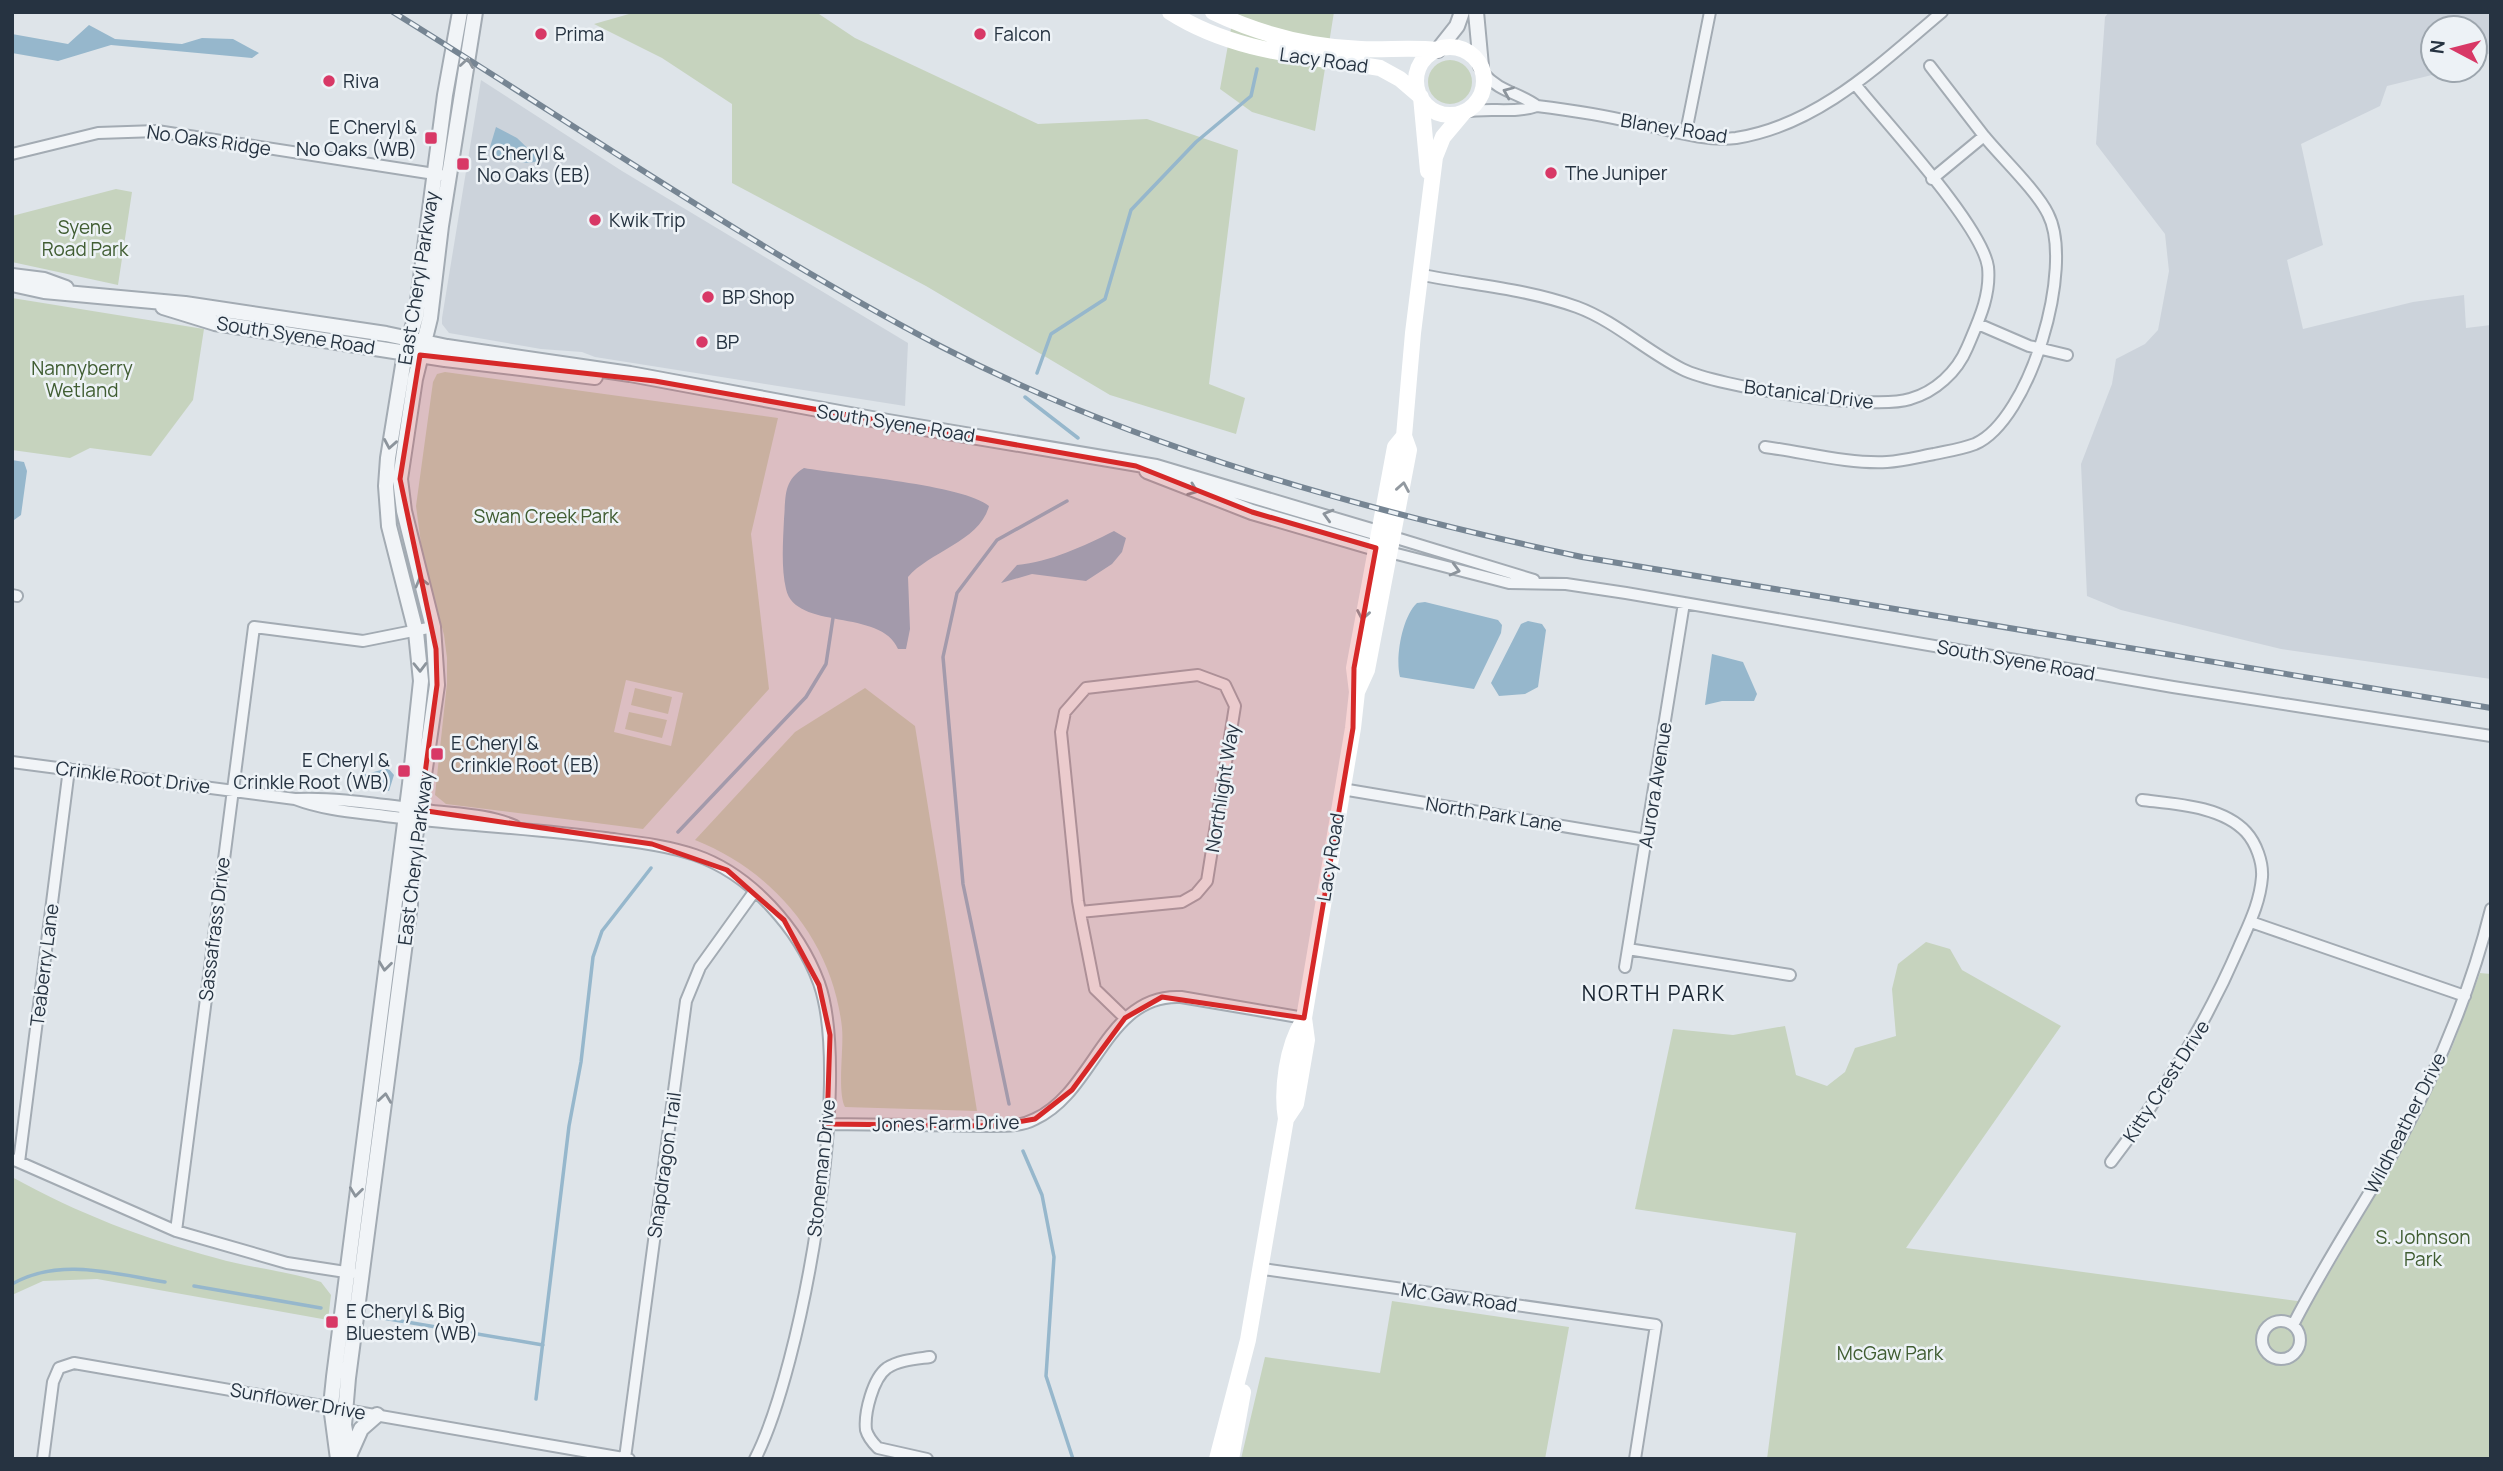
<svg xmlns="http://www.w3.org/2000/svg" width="2503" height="1471" font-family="Manrope,sans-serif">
	<rect width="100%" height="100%" fill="#dee4e9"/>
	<path fill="#ccd3db" d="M2109,12H2491V54L2475,53V28H2433V70H2440V73L2387,86L2380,106L2301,144L2323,245L2287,260L2303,329L2413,302L2464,295L2466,328L2491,325V679L2281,649L2121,610L2087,596L2081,464L2112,384L2116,359L2145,344L2158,330L2169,271L2165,234L2096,144L2105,17Z
		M481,80L622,171L908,343L905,406L595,357L582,352L541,349L449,333L442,324V318Z"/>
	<path fill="#c6d3be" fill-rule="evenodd" d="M636,12H816L855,38L1038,124L1147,119L1238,150L1209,384L1245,398L1236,434L1110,395L926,286L732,183V104L662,58L594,24Z
		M1234,12H1334L1315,131L1252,112L1220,89Z
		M1428 82a22 22 0 1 1 44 0a22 22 0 1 1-44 0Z
		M116,189L132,192L118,285L12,262V216Z
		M12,298L204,329L193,400L151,456L90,448L70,458L12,450Z
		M445,372L778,418L751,534L769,689L643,829L446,804L435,795L447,683V658L444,635L422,551L416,506L433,382L437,374ZM626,680L683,693L671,746L614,732Z
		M635,688L672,697L668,714L631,705Z
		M865,688L915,726L977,1111L845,1107C837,1092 844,1048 842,1028C833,942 774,871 695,840L795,732Z
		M629,712L667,720L662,738L625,729Z
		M1926,942L1950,949L1962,970L2061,1026L1906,1248L2312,1303L2416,1124L2451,1050L2480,973L2491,974V1459H1767L1796,1233L1635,1209L1673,1029L1733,1035L1785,1026L1796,1075L1827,1086L1845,1072L1855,1048L1896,1036L1892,989L1898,964Z
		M12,1177C79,1214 142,1238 216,1258C250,1268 288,1271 321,1282L331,1295L328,1320L97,1279L43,1281L12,1295Z
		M1392,1301L1569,1327L1545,1459H1241L1265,1357L1380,1373Z"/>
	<path fill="#96b7cc" d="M89,25L115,39L182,44L202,38L233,39L259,53L252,58L111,45L58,61L12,53V34L68,44Z
		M496,127L517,138L541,161L528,163L492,158L490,147Z
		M12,460L24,462L27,471L21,515L14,520Z
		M804,468C842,475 965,485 989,506C980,541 929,552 908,577L910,629L906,649H898C881,608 795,631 786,589C781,568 783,541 784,519C786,496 783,481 804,468Z
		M1114,531L1126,538L1122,552L1112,564L1086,581L1032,574L1001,583L1017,565C1050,562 1084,546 1114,531Z
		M1425,602L1498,620L1502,625L1501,633L1474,689L1400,677C1395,658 1402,617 1417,603Z
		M1528,621L1542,624L1546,630L1538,687L1525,694L1499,696L1491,683L1521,624Z
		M1712,654L1743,662L1757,694L1754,701H1722L1705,705Z
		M388,768L394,775L389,791L361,787L363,775Z"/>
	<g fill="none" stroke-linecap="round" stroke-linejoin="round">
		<path stroke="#96b7cc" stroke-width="3.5" d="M1037,373L1051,334L1105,299L1131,210L1196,142L1251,96L1257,69
			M1025,397L1078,438
			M678,832L806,697L826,664L833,618
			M1009,1104L963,884L943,657L957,593L997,540L1067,501
			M1023,1151L1042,1195L1054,1257L1046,1376L1073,1459
			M12,1284C60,1257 114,1274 165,1282
			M194,1286L321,1308
			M377,1317L543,1345
			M536,1399L569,1126L581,1062L593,957L602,931L651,868"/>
		<g stroke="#a3abb3" stroke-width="14">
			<path id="minor" d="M1930,66L1984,136
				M1483,73C1501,93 1518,92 1537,106C1570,110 1603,115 1636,123C1666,129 1705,142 1736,138C1819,125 1881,63 1942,12
				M1464,112C1488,107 1514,114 1537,106
				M1686,132L1710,12
				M12,154L98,133L157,131L441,175
				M1422,275C1474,285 1527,289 1577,307C1615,321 1646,351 1682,369C1717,387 1873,411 1910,399C1935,392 1957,372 1967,348C1978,322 1991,296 1988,267C1982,225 1885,122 1855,84
				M1978,324L2029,346L2067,355
				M1765,447C1804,452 1847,464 1887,462C1903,461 1918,457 1934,454C1948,451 1962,449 1975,444C2030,420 2075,266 2048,214C2037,191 2001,157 1984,136L1932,179
				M1393,537L1534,580
				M1389,552L1509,583L1566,584L1626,593L2173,687L2491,736
				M12,595L17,596
				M12,762L295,799C338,797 382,805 425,810C455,814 488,814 515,826
				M1342,789L1646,840
				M295,799C324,810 354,812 385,816C458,825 532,828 605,838C635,842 666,845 695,855C751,874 799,929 819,983C853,1078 802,1368 755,1459
				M1080,912L1182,902L1196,894L1207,881L1235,706L1225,685L1198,675L1086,688L1065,712L1061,732L1078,901L1081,918L1095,989L1125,1018
				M2251,922L2465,996
				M1628,949L1790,975
				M1625,967L1684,603
				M827,1124L993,1126C1008,1126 1022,1126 1035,1119C1095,1092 1106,993 1181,997L1304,1018
				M12,1159L176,1231L287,1263L352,1273
				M19,1162L69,769
				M2111,1162C2163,1094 2205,1026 2239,947C2249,924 2260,903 2262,877C2263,862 2256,843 2246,832C2222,806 2175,804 2142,800
				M176,1231L254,627L363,641L433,627
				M1263,1269L1656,1325L1635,1459
				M2262 1340a19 19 0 1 1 38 0a19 19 0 1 1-38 0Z
				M2293,1325C2323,1266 2360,1210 2393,1153C2435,1076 2470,994 2491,909
				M625,1458L686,1001L700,967L754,892
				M43,1459L53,1382L59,1368L74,1363L629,1459
				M927,1459L878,1448C872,1442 868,1437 866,1430C864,1413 873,1378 887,1368C899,1360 916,1359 930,1357"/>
		</g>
		<g stroke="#a3abb3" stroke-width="18">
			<path id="tertiary" d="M1476,12L1481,66
				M1438,50L1457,26L1462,12
				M12,276L44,280L66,288
				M12,284L44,291L185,304L386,334L447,347L630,374L888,422L1156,467L1388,536
				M163,307L215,323L445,359L595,377
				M1147,471L1252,512L1386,551
				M349,1456L361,1429L377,1415
				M338,1459L331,1406L334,1377L410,784L421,681L416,632L389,526L386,486L388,458L405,353L416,316L445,95L460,12
				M350,1459L344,1425L348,1378L410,904V872L437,685L433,627L404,511L400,479L415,379L430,318L441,226L475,12"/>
		</g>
		<use href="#minor" stroke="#f1f4f7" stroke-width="10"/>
		<use href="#tertiary" stroke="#f1f4f7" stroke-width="14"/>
		<path stroke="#fff" stroke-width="16" d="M1170,12C1234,53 1308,56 1380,68L1400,79L1421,97L1428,171
			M1213,12C1259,34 1310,47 1361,49C1387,50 1412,47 1438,50
			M1416 81a34 34 0 1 1 68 0a34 34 0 1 1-68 0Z
			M1357,692L1367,670L1409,450L1404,436L1413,333L1435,157L1443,137L1464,112
			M1286,1119L1296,1104L1307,1040L1304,1018L1353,728L1357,692L1354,668L1395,447L1404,436
			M1217,1459L1248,1340L1286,1119C1281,1090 1287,1046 1303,1021
			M1231,1459L1243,1392"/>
		<g stroke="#768593" stroke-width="6">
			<path id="rail" d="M393,12C574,124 754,249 942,347C1138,449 1367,511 1582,557L2491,708"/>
		</g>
		<use href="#rail" stroke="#edf2f6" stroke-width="3.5" stroke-dasharray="10" stroke-linecap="butt"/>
	</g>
	<defs><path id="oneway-chevron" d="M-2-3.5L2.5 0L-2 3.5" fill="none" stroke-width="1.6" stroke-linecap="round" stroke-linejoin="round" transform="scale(1.75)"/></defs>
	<g stroke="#8c949c">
		<use href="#oneway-chevron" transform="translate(467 63) rotate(-81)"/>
		<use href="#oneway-chevron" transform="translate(1508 92) rotate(-157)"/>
		<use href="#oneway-chevron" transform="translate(390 444) rotate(100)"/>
		<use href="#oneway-chevron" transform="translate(1193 490) rotate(21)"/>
		<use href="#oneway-chevron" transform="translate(1328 515) rotate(-164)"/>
		<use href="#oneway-chevron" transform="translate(1455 570) rotate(15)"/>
		<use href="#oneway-chevron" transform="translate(421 582) rotate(-105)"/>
		<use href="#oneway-chevron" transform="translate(420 667) rotate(89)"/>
		<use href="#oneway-chevron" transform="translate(385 966) rotate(97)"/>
		<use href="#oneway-chevron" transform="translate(385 1098) rotate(-82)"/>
		<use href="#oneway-chevron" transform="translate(356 1192) rotate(97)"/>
	</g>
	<g stroke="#9299a0">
		<use href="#oneway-chevron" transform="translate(1403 487) rotate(-80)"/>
		<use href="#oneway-chevron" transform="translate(1363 615) rotate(100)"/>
	</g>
	<path fill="#d62828" fill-opacity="0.2" stroke="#d62828" stroke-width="5" stroke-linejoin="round" d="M420,355L655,381L1136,466L1252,512L1376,548L1354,668L1353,728L1304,1018L1162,997L1125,1018L1072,1090L1035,1119L993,1126L827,1124L830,1035L819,985L784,920L727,870L652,844L420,810L437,685L436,649L400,479Z"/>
	<g fill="#d83866" stroke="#edf2f6" stroke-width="2.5">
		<circle cx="541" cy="34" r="7"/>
		<circle cx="980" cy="34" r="7"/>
		<circle cx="329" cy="81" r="7"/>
		<rect x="424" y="131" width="14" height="14" rx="3.5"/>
		<rect x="456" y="157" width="14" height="14" rx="3.5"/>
		<circle cx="1551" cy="173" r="7"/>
		<circle cx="595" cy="220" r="7"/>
		<circle cx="708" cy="297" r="7"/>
		<circle cx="702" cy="342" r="7"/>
		<rect x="430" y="747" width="14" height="14" rx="3.5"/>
		<rect x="397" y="764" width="14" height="14" rx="3.5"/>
		<rect x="325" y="1315" width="14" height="14" rx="3.5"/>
	</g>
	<g text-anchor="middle" stroke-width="5" stroke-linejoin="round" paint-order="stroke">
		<g font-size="19" fill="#263341" stroke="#edf2f6" text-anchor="start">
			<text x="555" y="41">Prima</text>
			<text x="994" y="41">Falcon</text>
			<text x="343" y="88">Riva</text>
			<text x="417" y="134" text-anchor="end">E Cheryl &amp;<tspan x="417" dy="22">No Oaks (WB)</tspan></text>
			<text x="477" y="160">E Cheryl &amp;<tspan x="477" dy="22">No Oaks (EB)</tspan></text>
			<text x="1565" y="180">The Juniper</text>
			<text x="609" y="227">Kwik Trip</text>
			<text x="722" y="304">BP Shop</text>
			<text x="716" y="349">BP</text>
			<text x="451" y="750">E Cheryl &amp;<tspan x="451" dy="22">Crinkle Root (EB)</tspan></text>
			<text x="390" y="767" text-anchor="end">E Cheryl &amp;<tspan x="390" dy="22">Crinkle Root (WB)</tspan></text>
			<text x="346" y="1318">E Cheryl &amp; Big<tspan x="346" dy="22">Bluestem (WB)</tspan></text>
		</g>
		<g font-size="19" fill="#263341" stroke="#edf2f6">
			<text transform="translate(1324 60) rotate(8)" y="7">Lacy Road</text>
			<text transform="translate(1674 128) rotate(9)" y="7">Blaney Road</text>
			<text transform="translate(209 140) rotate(8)" y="7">No Oaks Ridge</text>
			<text transform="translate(418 278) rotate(-81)" y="7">East Cheryl Parkway</text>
			<text transform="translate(296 335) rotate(9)" y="7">South Syene Road</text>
			<text transform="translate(1809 394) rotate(7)" y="7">Botanical Drive</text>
			<text transform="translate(896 423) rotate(9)" y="7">South Syene Road</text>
			<text transform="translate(2016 660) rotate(10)" y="7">South Syene Road</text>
			<text transform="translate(133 777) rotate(7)" y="7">Crinkle Root Drive</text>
			<text transform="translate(1655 785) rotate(-81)" y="7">Aurora Avenue</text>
			<text transform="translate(1222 788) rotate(-81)" y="7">Northlight Way</text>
			<text transform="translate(1494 814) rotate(9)" y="7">North Park Lane</text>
			<text transform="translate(1330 857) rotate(-81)" y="7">Lacy Road</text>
			<text transform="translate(415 858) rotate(-83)" y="7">East Cheryl Parkway</text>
			<text transform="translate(214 929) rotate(-83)" y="7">Sassafrass Drive</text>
			<text transform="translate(44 965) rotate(-83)" y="7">Teaberry Lane</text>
			<text transform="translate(2166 1081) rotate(-57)" y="7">Kitty Crest Drive</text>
			<text transform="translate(946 1123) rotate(-1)" y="7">Jones Farm Drive</text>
			<text transform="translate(2405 1123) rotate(-63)" y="7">Wildheather Drive</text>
			<text transform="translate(664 1165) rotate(-82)" y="7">Snapdragon Trail</text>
			<text transform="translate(821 1168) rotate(-84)" y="7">Stoneman Drive</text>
			<text transform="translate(1459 1297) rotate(8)" y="7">Mc Gaw Road</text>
			<text transform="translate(298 1401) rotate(10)" y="7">Sunflower Drive</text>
		</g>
		<g font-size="19" fill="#405d32" stroke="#edf2f6">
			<text x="85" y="234">Syene<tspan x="85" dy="22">Road Park</tspan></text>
			<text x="82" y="375">Nannyberry<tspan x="82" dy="22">Wetland</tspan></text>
			<text x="546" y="523">Swan Creek Park</text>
			<text x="2423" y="1244">S. Johnson<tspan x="2423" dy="22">Park</tspan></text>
			<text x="1890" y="1360">McGaw Park</text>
		</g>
		<g font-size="21" letter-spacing="2" fill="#182431" stroke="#edf2f6">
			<text x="1654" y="1001">NORTH PARK</text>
		</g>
	</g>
	<rect width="2503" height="1471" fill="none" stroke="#263341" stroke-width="28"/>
	<g transform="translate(2454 49) rotate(277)"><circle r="33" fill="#edf2f6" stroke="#9da6ae" stroke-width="2"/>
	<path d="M0-5L12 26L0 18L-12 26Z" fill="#d83866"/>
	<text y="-10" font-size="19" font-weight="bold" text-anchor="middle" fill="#263341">N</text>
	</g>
</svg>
